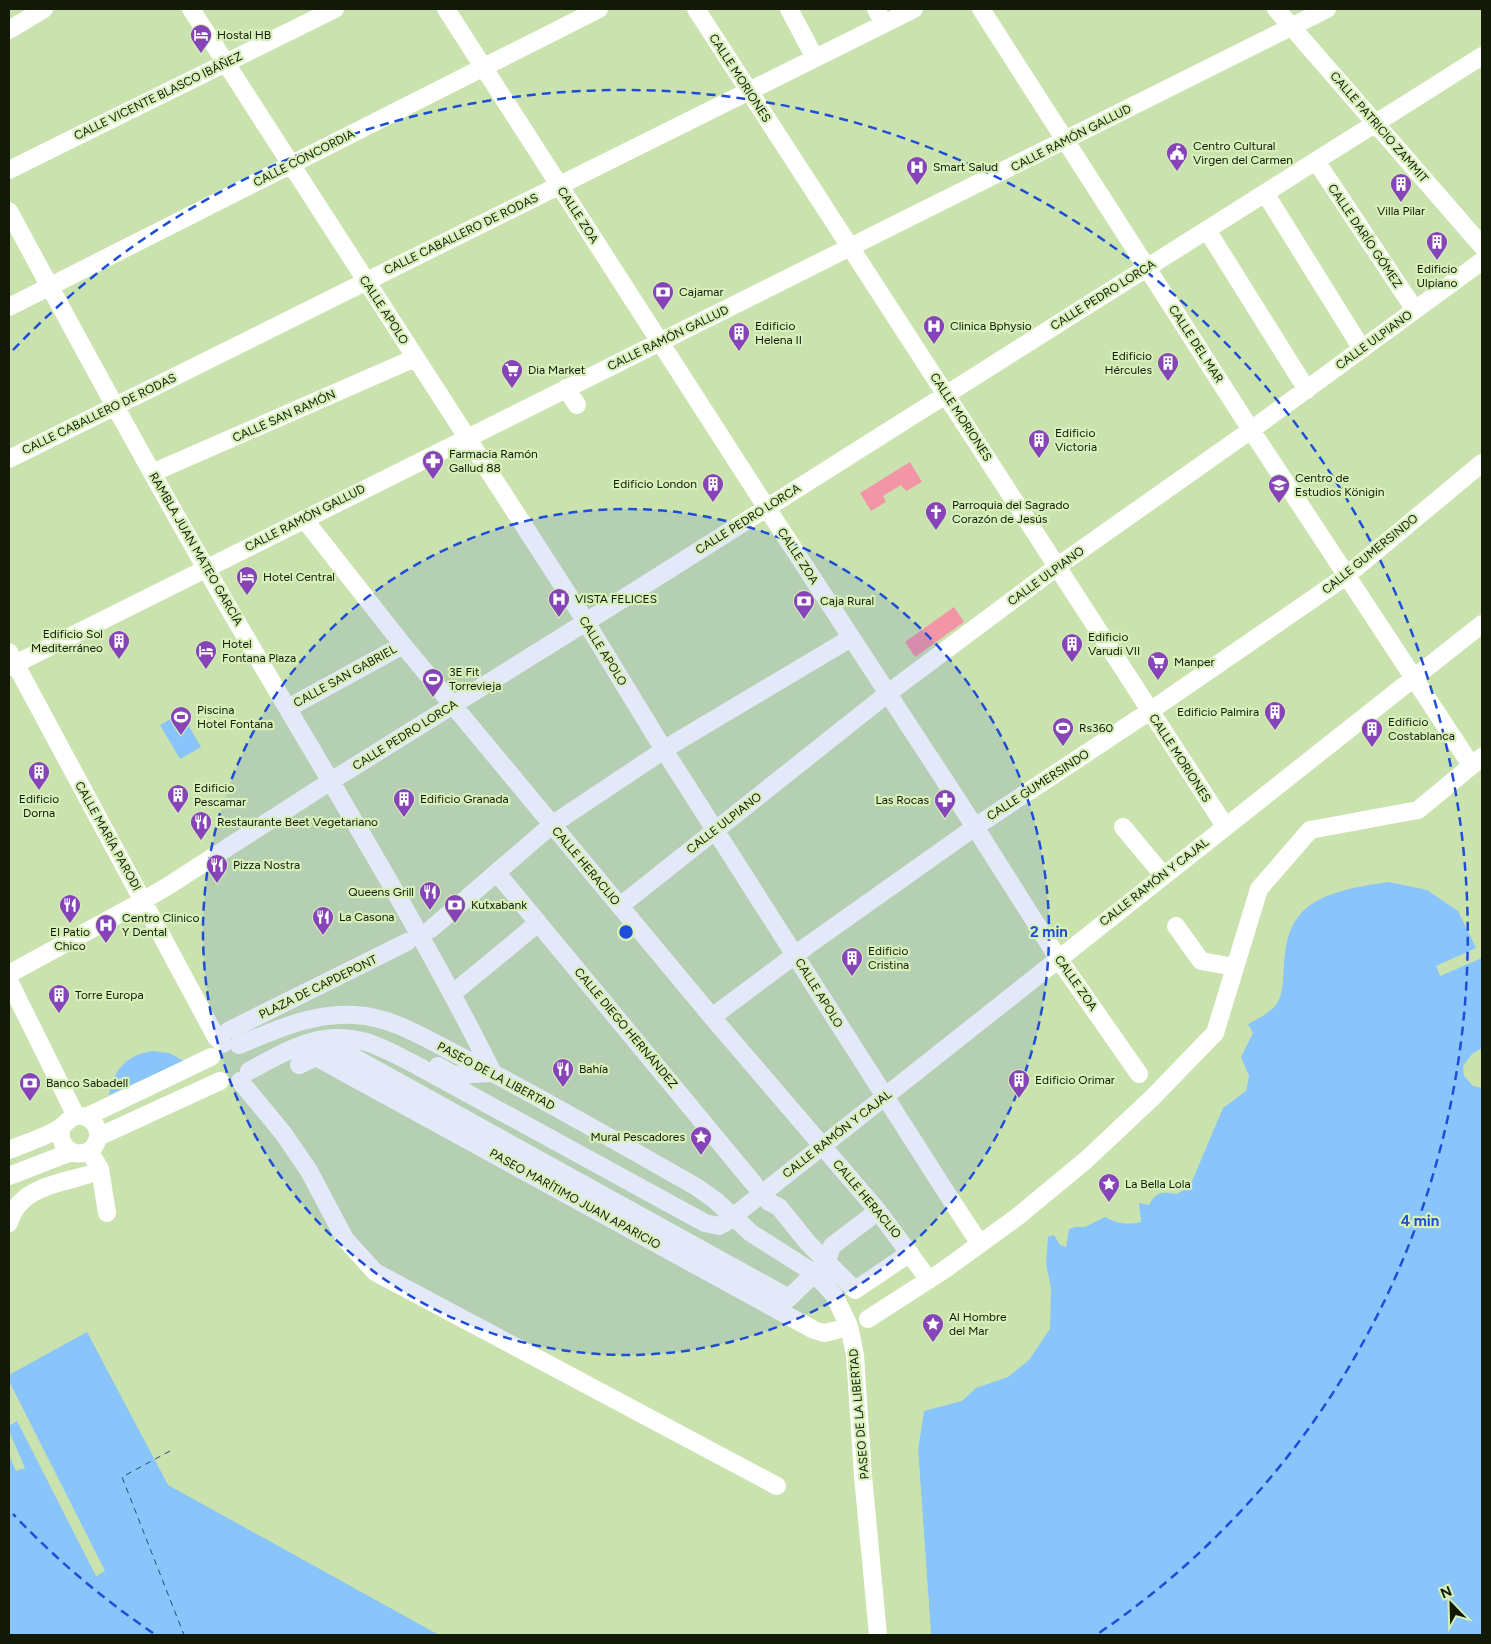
<svg xmlns="http://www.w3.org/2000/svg" width="1491" height="1644" font-family="Figtree,sans-serif">
	<rect width="100%" height="100%" fill="#cae2ae"/>
	<path fill="#f296a7" d="M910,462L922,482L906,491L901,485L883,496L886,502L871,511L860,493Z
		M954,607L964,622L915,657L905,642Z"/>
	<path fill="#89c4fb" d="M181,713L201,747L180,759L160,725Z
		M1389,882L1427,890L1458,911L1476,948L1436,966L1440,976L1482,958V1048L1472,1054L1463,1066L1464,1076L1473,1086L1482,1088V1635H931L918,1450L924,1411L962,1401L976,1388L1008,1377L1029,1360L1050,1329L1051,1288L1046,1263L1048,1237L1054,1235L1060,1245L1066,1247L1069,1229L1075,1227H1085L1105,1217C1118,1224 1127,1225 1141,1222L1139,1203L1149,1205C1157,1190 1162,1192 1177,1194L1190,1186L1223,1108L1246,1091L1249,1076L1241,1057L1253,1033L1248,1024C1257,1019 1270,1013 1276,1005C1284,994 1283,976 1284,964C1285,947 1288,930 1298,917C1316,892 1361,886 1389,882Z
		M152,1051L169,1053L184,1061L109,1095C113,1070 127,1055 152,1051Z
		M87,1332L168,1485L439,1635H9V1455L16,1471L25,1468L9,1431V1426L17,1421L96,1576L105,1571L9,1381V1375Z"/>
	<path fill="#cae2ae" d="M924,1408L918,1450L931,1635H929L915,1451L921,1410Z"/>
	<g fill="none" stroke-linecap="round" stroke-linejoin="round">
		<path stroke="#244e74" stroke-width="1" stroke-dasharray="6 5" stroke-linecap="butt" d="M170,1451L122,1477L184,1635"/>
		<path stroke="#fff" stroke-width="18" d="M191,9L586,622L664,750L953,1203L980,1244
			M446,9L759,496L975,827L1058,958L1139,1074
			M696,9L1225,826
			M789,9L815,58
			M876,9L884,24
			M981,9L1251,430L1471,765
			M1276,9L1482,246
			M9,30L44,9
			M1316,161L1415,310
			M9,170L335,9
			M1265,193L1362,349
			M9,211C74,332 140,453 208,572C303,739 407,901 493,1073L454,1075L438,1066
			M1207,230L1307,390
			M9,307L599,9
			M566,388L577,405
			M9,459L914,9
			M152,473L415,358
			M304,519L403,645L712,1017L878,1211L929,1280
			M9,652L216,1037L223,1044
			M9,667L1327,9
			M288,708L403,645
			M673,744L851,638
			M559,820L655,756
			M1123,827L1163,875
			M497,873L754,1184
			M620,906L887,694L1058,566L1251,430L1482,261
			M1176,926L1201,961L1235,967
			M431,929L547,829
			M9,974L130,908L168,886L331,781L594,617L1482,56
			M9,981L76,1116
			M452,994L538,923
			M712,1017L807,946L975,827L1150,711L1346,576L1482,463
			M228,1031L407,942
			M239,1045C276,1030 314,1012 355,1015C393,1017 426,1039 460,1056C539,1096 617,1142 695,1186L715,1200L751,1233L814,1273L834,1295L849,1326L855,1355L863,1476L878,1635
			M316,1057L814,1330L824,1333L837,1330
			M299,1065L316,1057L344,1052L789,1298L827,1261L832,1246L878,1211
			M249,1071C289,1050 319,1029 366,1042C383,1047 400,1057 416,1065L705,1223L719,1226L725,1223L1482,624
			M240,1081L283,1133L309,1171L345,1239L375,1272L777,1486
			M86,1117L211,1057
			M98,1137L220,1081
			M9,1150C25,1143 47,1137 61,1127C67,1123 69,1117 77,1116C90,1114 102,1128 97,1141C88,1164 54,1153 62,1126
			M89,1151L100,1169L107,1213
			M9,1176L71,1152
			M769,1202L779,1207L808,1243L855,1290L910,1253
			M9,1223C18,1188 57,1184 87,1175
			M868,1319L944,1270L1017,1217L1086,1160L1152,1098L1215,1033L1259,889L1310,830L1418,810L1482,757"/>
	</g>
	<circle cx="626" cy="932" r="423" fill="#1d4ed8" fill-opacity=".12"/>
	<g fill="none" stroke="#1d4ed8" stroke-width="2.5" stroke-dasharray="9 6">
		<circle cx="626" cy="932" r="423"/>
		<path d="M153 1633A845 845 0 0 1 13 1514M13 350A845 845 0 1 1 1099 1633"/>
	</g>
	<defs>
		<g id="hotel-pin" transform="scale(1.125)"><path d="M0 17L-7.5 6A9.5 9.5 0 1 1 7.5 6Z" fill="#8644b8" stroke="#d7f0ba"/><path d="M-6-4.5h1.5V1H6V5H4.5V3h-9V5H-6ZM-4 0a1.8 1.8 0 1 1 3.6 0ZM.5 0V-2.5h3Q6-2.5 6 0Z" fill="#fff"/></g>
		<g id="civic-pin" transform="scale(1.125)"><path d="M0 17L-7.5 6A9.5 9.5 0 1 1 7.5 6Z" fill="#8644b8" stroke="#d7f0ba"/><path d="M-.6-6.5H3V-4.5H.6V-3L4-1V1h2V6H-6V1h2V-1L-.6-3ZM-1.2 2.5V6h2.4V2.5Z" fill="#fff"/></g>
		<g id="hospital-pin" transform="scale(1.125)"><path d="M0 17L-7.5 6A9.5 9.5 0 1 1 7.5 6Z" fill="#8644b8" stroke="#d7f0ba"/><path d="M-5-5h3v3.5h4V-5h3V5h-3V1.5h-4V5h-3Z" fill="#fff"/></g>
		<g id="building-pin" transform="scale(1.125)"><path d="M0 17L-7.5 6A9.5 9.5 0 1 1 7.5 6Z" fill="#8644b8" stroke="#d7f0ba"/><path d="M-4-6H4V6H1V3H-1V6H-4ZM-2.5-4.3h1.7v1.8h-1.7ZM.8-4.3h1.7v1.8H.8ZM-2.5-1h1.7V.8h-1.7ZM.8-1h1.7V.8H.8Z" fill="#fff"/></g>
		<g id="bank-pin" transform="scale(1.125)"><path d="M0 17L-7.5 6A9.5 9.5 0 1 1 7.5 6Z" fill="#8644b8" stroke="#d7f0ba"/><path d="M-6-4H6V4H-6ZM0-2.3a2.3 2.3 0 1 0 0 4.6a2.3 2.3 0 1 0 0-4.6Z" fill="#fff"/></g>
		<g id="supermarket-pin" transform="scale(1.125)"><path d="M0 17L-7.5 6A9.5 9.5 0 1 1 7.5 6Z" fill="#8644b8" stroke="#d7f0ba"/><path d="M-6-5.5h2.5l.6 2H6L4.5 2H-2.5L-4.4-4H-6ZM-1.5 3.2a1.3 1.3 0 1 0 .1 0ZM3 3.2a1.3 1.3 0 1 0 .1 0Z" fill="#fff"/></g>
		<g id="pharmacy-pin" transform="scale(1.125)"><path d="M0 17L-7.5 6A9.5 9.5 0 1 1 7.5 6Z" fill="#8644b8" stroke="#d7f0ba"/><path d="M-2-6h4v4h4v4h-4v4h-4v-4h-4v-4h4Z" fill="#fff"/></g>
		<g id="school-pin" transform="scale(1.125)"><path d="M0 17L-7.5 6A9.5 9.5 0 1 1 7.5 6Z" fill="#8644b8" stroke="#d7f0ba"/><path d="M0-5L7-2L0 1L-7-2ZM-4 1L0 2.5L4 1V4Q0 6-4 4Z" fill="#fff"/></g>
		<g id="church-pin" transform="scale(1.125)"><path d="M0 17L-7.5 6A9.5 9.5 0 1 1 7.5 6Z" fill="#8644b8" stroke="#d7f0ba"/><path d="M-1.2-6h2.4v3.5h3.3v2.4h-3.3V6h-2.4V-.1h-3.3v-2.4h3.3Z" fill="#fff"/></g>
		<g id="stadium-pin" transform="scale(1.125)"><path d="M0 17L-7.5 6A9.5 9.5 0 1 1 7.5 6Z" fill="#8644b8" stroke="#d7f0ba"/><path d="M0-5a6.5 5 0 1 0 0 10a6.5 5 0 1 0 0-10ZM-3.5-1.8h7v3.6h-7Z" fill="#fff"/></g>
		<g id="restaurant-pin" transform="scale(1.125)"><path d="M0 17L-7.5 6A9.5 9.5 0 1 1 7.5 6Z" fill="#8644b8" stroke="#d7f0ba"/><path d="M-5-6h1v4h1v-4h1v4h1v-4h1v5L-1.5 .5V6h-2V.5L-5-1ZM5-6V6H3V1.5H1.5Q1.5-4 5-6Z" fill="#fff"/></g>
		<g id="sight-pin" transform="scale(1.125)"><path d="M0 17L-7.5 6A9.5 9.5 0 1 1 7.5 6Z" fill="#8644b8" stroke="#d7f0ba"/><path d="M0-6L1.8-2.2L6-1.7L2.9 1.2L3.7 5.4L0 3.3L-3.7 5.4L-2.9 1.2L-6-1.7L-1.8-2.2Z" fill="#fff"/></g>
	</defs>
	<g fill-rule="evenodd">
		<use href="#hotel-pin" x="201" y="35"/>
		<use href="#civic-pin" x="1177" y="153"/>
		<use href="#hospital-pin" x="917" y="167"/>
		<use href="#building-pin" x="1401" y="184"/>
		<use href="#building-pin" x="1437" y="242"/>
		<use href="#bank-pin" x="663" y="292"/>
		<use href="#hospital-pin" x="934" y="326"/>
		<use href="#building-pin" x="739" y="333"/>
		<use href="#building-pin" x="1168" y="363"/>
		<use href="#supermarket-pin" x="512" y="370"/>
		<use href="#building-pin" x="1039" y="440"/>
		<use href="#pharmacy-pin" x="433" y="461"/>
		<use href="#building-pin" x="713" y="484"/>
		<use href="#school-pin" x="1279" y="485"/>
		<use href="#church-pin" x="936" y="512"/>
		<use href="#hotel-pin" x="247" y="577"/>
		<use href="#hospital-pin" x="559" y="599"/>
		<use href="#bank-pin" x="804" y="601"/>
		<use href="#building-pin" x="119" y="641"/>
		<use href="#building-pin" x="1072" y="644"/>
		<use href="#hotel-pin" x="206" y="651"/>
		<use href="#supermarket-pin" x="1158" y="662"/>
		<use href="#stadium-pin" x="433" y="679"/>
		<use href="#building-pin" x="1275" y="712"/>
		<use href="#stadium-pin" x="181" y="717"/>
		<use href="#stadium-pin" x="1063" y="728"/>
		<use href="#building-pin" x="1372" y="729"/>
		<use href="#building-pin" x="39" y="772"/>
		<use href="#building-pin" x="178" y="795"/>
		<use href="#building-pin" x="404" y="799"/>
		<use href="#pharmacy-pin" x="945" y="800"/>
		<use href="#restaurant-pin" x="201" y="822"/>
		<use href="#restaurant-pin" x="217" y="865"/>
		<use href="#restaurant-pin" x="430" y="892"/>
		<use href="#restaurant-pin" x="70" y="905"/>
		<use href="#bank-pin" x="455" y="905"/>
		<use href="#restaurant-pin" x="323" y="917"/>
		<use href="#hospital-pin" x="106" y="925"/>
		<use href="#building-pin" x="852" y="958"/>
		<use href="#building-pin" x="59" y="995"/>
		<use href="#restaurant-pin" x="563" y="1069"/>
		<use href="#building-pin" x="1019" y="1080"/>
		<use href="#bank-pin" x="30" y="1083"/>
		<use href="#sight-pin" x="701" y="1137"/>
		<use href="#sight-pin" x="1109" y="1184"/>
		<use href="#sight-pin" x="933" y="1324"/>
	</g>
	<g text-anchor="middle" stroke-width="4.5" stroke-linejoin="round" paint-order="stroke">
		<g font-size="12" fill="#121a07" stroke="#d7f0ba" text-anchor="start">
			<text x="217" y="39">Hostal HB</text>
			<text x="1193" y="150">Centro Cultural<tspan x="1193" dy="14">Virgen del Carmen</tspan></text>
			<text x="933" y="171">Smart Salud</text>
			<text x="1401" y="215" text-anchor="middle">Villa Pilar</text>
			<text x="1437" y="273" text-anchor="middle">Edificio<tspan x="1437" dy="14">Ulpiano</tspan></text>
			<text x="679" y="296">Cajamar</text>
			<text x="755" y="330">Edificio<tspan x="755" dy="14">Helena II</tspan></text>
			<text x="950" y="330">Clinica Bphysio</text>
			<text x="1152" y="360" text-anchor="end">Edificio<tspan x="1152" dy="14">Hércules</tspan></text>
			<text x="528" y="374">Dia Market</text>
			<text x="1055" y="437">Edificio<tspan x="1055" dy="14">Victoria</tspan></text>
			<text x="449" y="458">Farmacia Ramón<tspan x="449" dy="14">Gallud 88</tspan></text>
			<text x="1295" y="482">Centro de<tspan x="1295" dy="14">Estudios Königin</tspan></text>
			<text x="697" y="488" text-anchor="end">Edificio London</text>
			<text x="952" y="509">Parroquia del Sagrado<tspan x="952" dy="14">Corazón de Jesús</tspan></text>
			<text x="263" y="581">Hotel Central</text>
			<text x="575" y="603">VISTA FELICES</text>
			<text x="820" y="605">Caja Rural</text>
			<text x="103" y="638" text-anchor="end">Edificio Sol<tspan x="103" dy="14">Mediterráneo</tspan></text>
			<text x="1088" y="641">Edificio<tspan x="1088" dy="14">Varudi VII</tspan></text>
			<text x="222" y="648">Hotel<tspan x="222" dy="14">Fontana Plaza</tspan></text>
			<text x="1174" y="666">Manper</text>
			<text x="449" y="676">3E Fit<tspan x="449" dy="14">Torrevieja</tspan></text>
			<text x="197" y="714">Piscina<tspan x="197" dy="14">Hotel Fontana</tspan></text>
			<text x="1259" y="716" text-anchor="end">Edificio Palmira</text>
			<text x="1388" y="726">Edificio<tspan x="1388" dy="14">Costablanca</tspan></text>
			<text x="1079" y="732">Rs360</text>
			<text x="194" y="792">Edificio<tspan x="194" dy="14">Pescamar</tspan></text>
			<text x="39" y="803" text-anchor="middle">Edificio<tspan x="39" dy="14">Dorna</tspan></text>
			<text x="420" y="803">Edificio Granada</text>
			<text x="929" y="804" text-anchor="end">Las Rocas</text>
			<text x="217" y="826">Restaurante Beet Vegetariano</text>
			<text x="233" y="869">Pizza Nostra</text>
			<text x="414" y="896" text-anchor="end">Queens Grill</text>
			<text x="471" y="909">Kutxabank</text>
			<text x="339" y="921">La Casona</text>
			<text x="122" y="922">Centro Clinico<tspan x="122" dy="14">Y Dental</tspan></text>
			<text x="70" y="936" text-anchor="middle">El Patio<tspan x="70" dy="14">Chico</tspan></text>
			<text x="868" y="955">Edificio<tspan x="868" dy="14">Cristina</tspan></text>
			<text x="75" y="999">Torre Europa</text>
			<text x="579" y="1073">Bahía</text>
			<text x="1035" y="1084">Edificio Orimar</text>
			<text x="46" y="1087">Banco Sabadell</text>
			<text x="685" y="1141" text-anchor="end">Mural Pescadores</text>
			<text x="1125" y="1188">La Bella Lola</text>
			<text x="949" y="1321">Al Hombre<tspan x="949" dy="14">del Mar</tspan></text>
		</g>
		<g font-size="12" fill="#121a07" stroke="#d7f0ba">
			<text transform="translate(740 78) rotate(57)" y="4">CALLE MORIONES</text>
			<text transform="translate(158 96) rotate(-26)" y="4">CALLE VICENTE BLASCO IBÁÑEZ</text>
			<text transform="translate(1379 127) rotate(49)" y="4">CALLE PATRICIO ZAMMIT</text>
			<text transform="translate(1071 138) rotate(-27)" y="4">CALLE RAMÓN GALLUD</text>
			<text transform="translate(304 158) rotate(-27)" y="4">CALLE CONCORDIA</text>
			<text transform="translate(578 215) rotate(57)" y="4">CALLE ZOA</text>
			<text transform="translate(461 234) rotate(-26)" y="4">CALLE CABALLERO DE RODAS</text>
			<text transform="translate(1365 236) rotate(56)" y="4">CALLE DARÍO GÓMEZ</text>
			<text transform="translate(1103 295) rotate(-32)" y="4">CALLE PEDRO LORCA</text>
			<text transform="translate(384 310) rotate(57)" y="4">CALLE APOLO</text>
			<text transform="translate(668 338) rotate(-26)" y="4">CALLE RAMÓN GALLUD</text>
			<text transform="translate(1374 340) rotate(-36)" y="4">CALLE ULPIANO</text>
			<text transform="translate(1196 344) rotate(57)" y="4">CALLE DEL MAR</text>
			<text transform="translate(99 414) rotate(-26)" y="4">CALLE CABALLERO DE RODAS</text>
			<text transform="translate(284 416) rotate(-24)" y="4">CALLE SAN RAMÓN</text>
			<text transform="translate(961 417) rotate(57)" y="4">CALLE MORIONES</text>
			<text transform="translate(305 518) rotate(-27)" y="4">CALLE RAMÓN GALLUD</text>
			<text transform="translate(748 519) rotate(-32)" y="4">CALLE PEDRO LORCA</text>
			<text transform="translate(196 549) rotate(60)" y="4">RAMBLA JUAN MATEO GARCÍA</text>
			<text transform="translate(1370 554) rotate(-39)" y="4">CALLE GUMERSINDO</text>
			<text transform="translate(798 556) rotate(57)" y="4">CALLE ZOA</text>
			<text transform="translate(1046 576) rotate(-36)" y="4">CALLE ULPIANO</text>
			<text transform="translate(603 651) rotate(58)" y="4">CALLE APOLO</text>
			<text transform="translate(345 676) rotate(-29)" y="4">CALLE SAN GABRIEL</text>
			<text transform="translate(405 735) rotate(-32)" y="4">CALLE PEDRO LORCA</text>
			<text transform="translate(1180 758) rotate(57)" y="4">CALLE MORIONES</text>
			<text transform="translate(1038 785) rotate(-33)" y="4">CALLE GUMERSINDO</text>
			<text transform="translate(724 823) rotate(-38)" y="4">CALLE ULPIANO</text>
			<text transform="translate(108 836) rotate(61)" y="4">CALLE MARÍA PARODI</text>
			<text transform="translate(586 866) rotate(50)" y="4">CALLE HERACLIO</text>
			<text transform="translate(1154 882) rotate(-38)" y="4">CALLE RAMÓN Y CAJAL</text>
			<text transform="translate(1076 983) rotate(55)" y="4">CALLE ZOA</text>
			<text transform="translate(318 987) rotate(-26)" y="4">PLAZA DE CAPDEPONT</text>
			<text transform="translate(819 993) rotate(58)" y="4">CALLE APOLO</text>
			<text transform="translate(626 1028) rotate(50)" y="4">CALLE DIEGO HERNÁNDEZ</text>
			<text transform="translate(496 1076) rotate(28)" y="4">PASEO DE LA LIBERTAD</text>
			<text transform="translate(837 1134) rotate(-38)" y="4">CALLE RAMÓN Y CAJAL</text>
			<text transform="translate(575 1199) rotate(29)" y="4">PASEO MARÍTIMO JUAN APARICIO</text>
			<text transform="translate(867 1199) rotate(50)" y="4">CALLE HERACLIO</text>
			<text transform="translate(859 1414) rotate(-95)" y="4">PASEO DE LA LIBERTAD</text>
		</g>
	</g>
	<circle cx="626" cy="932" r="8" fill="#1d4ed8" stroke="#d7f0ba" stroke-width="2.5"/>
	<g font-size="15" text-anchor="middle" font-weight="bold" fill="#1d4ed8" stroke="#d7f0ba" stroke-width="4.5" stroke-linejoin="round" paint-order="stroke">
		<text x="1049" y="937">2 min</text>
		<text x="1420" y="1226">4 min</text>
	</g>
	<rect width="1491" height="1644" fill="none" stroke="#121a07" stroke-width="20"/>
	<g transform="translate(1451 1604) rotate(337)" stroke="#d7f0ba" stroke-width="4" paint-order="stroke">
	<path d="M0-4L9 19L0 12L-9 19Z" fill="#121a07"/>
	<text y="-8" font-size="14" font-weight="bold" text-anchor="middle" fill="#121a07">N</text>
	</g>
</svg>
